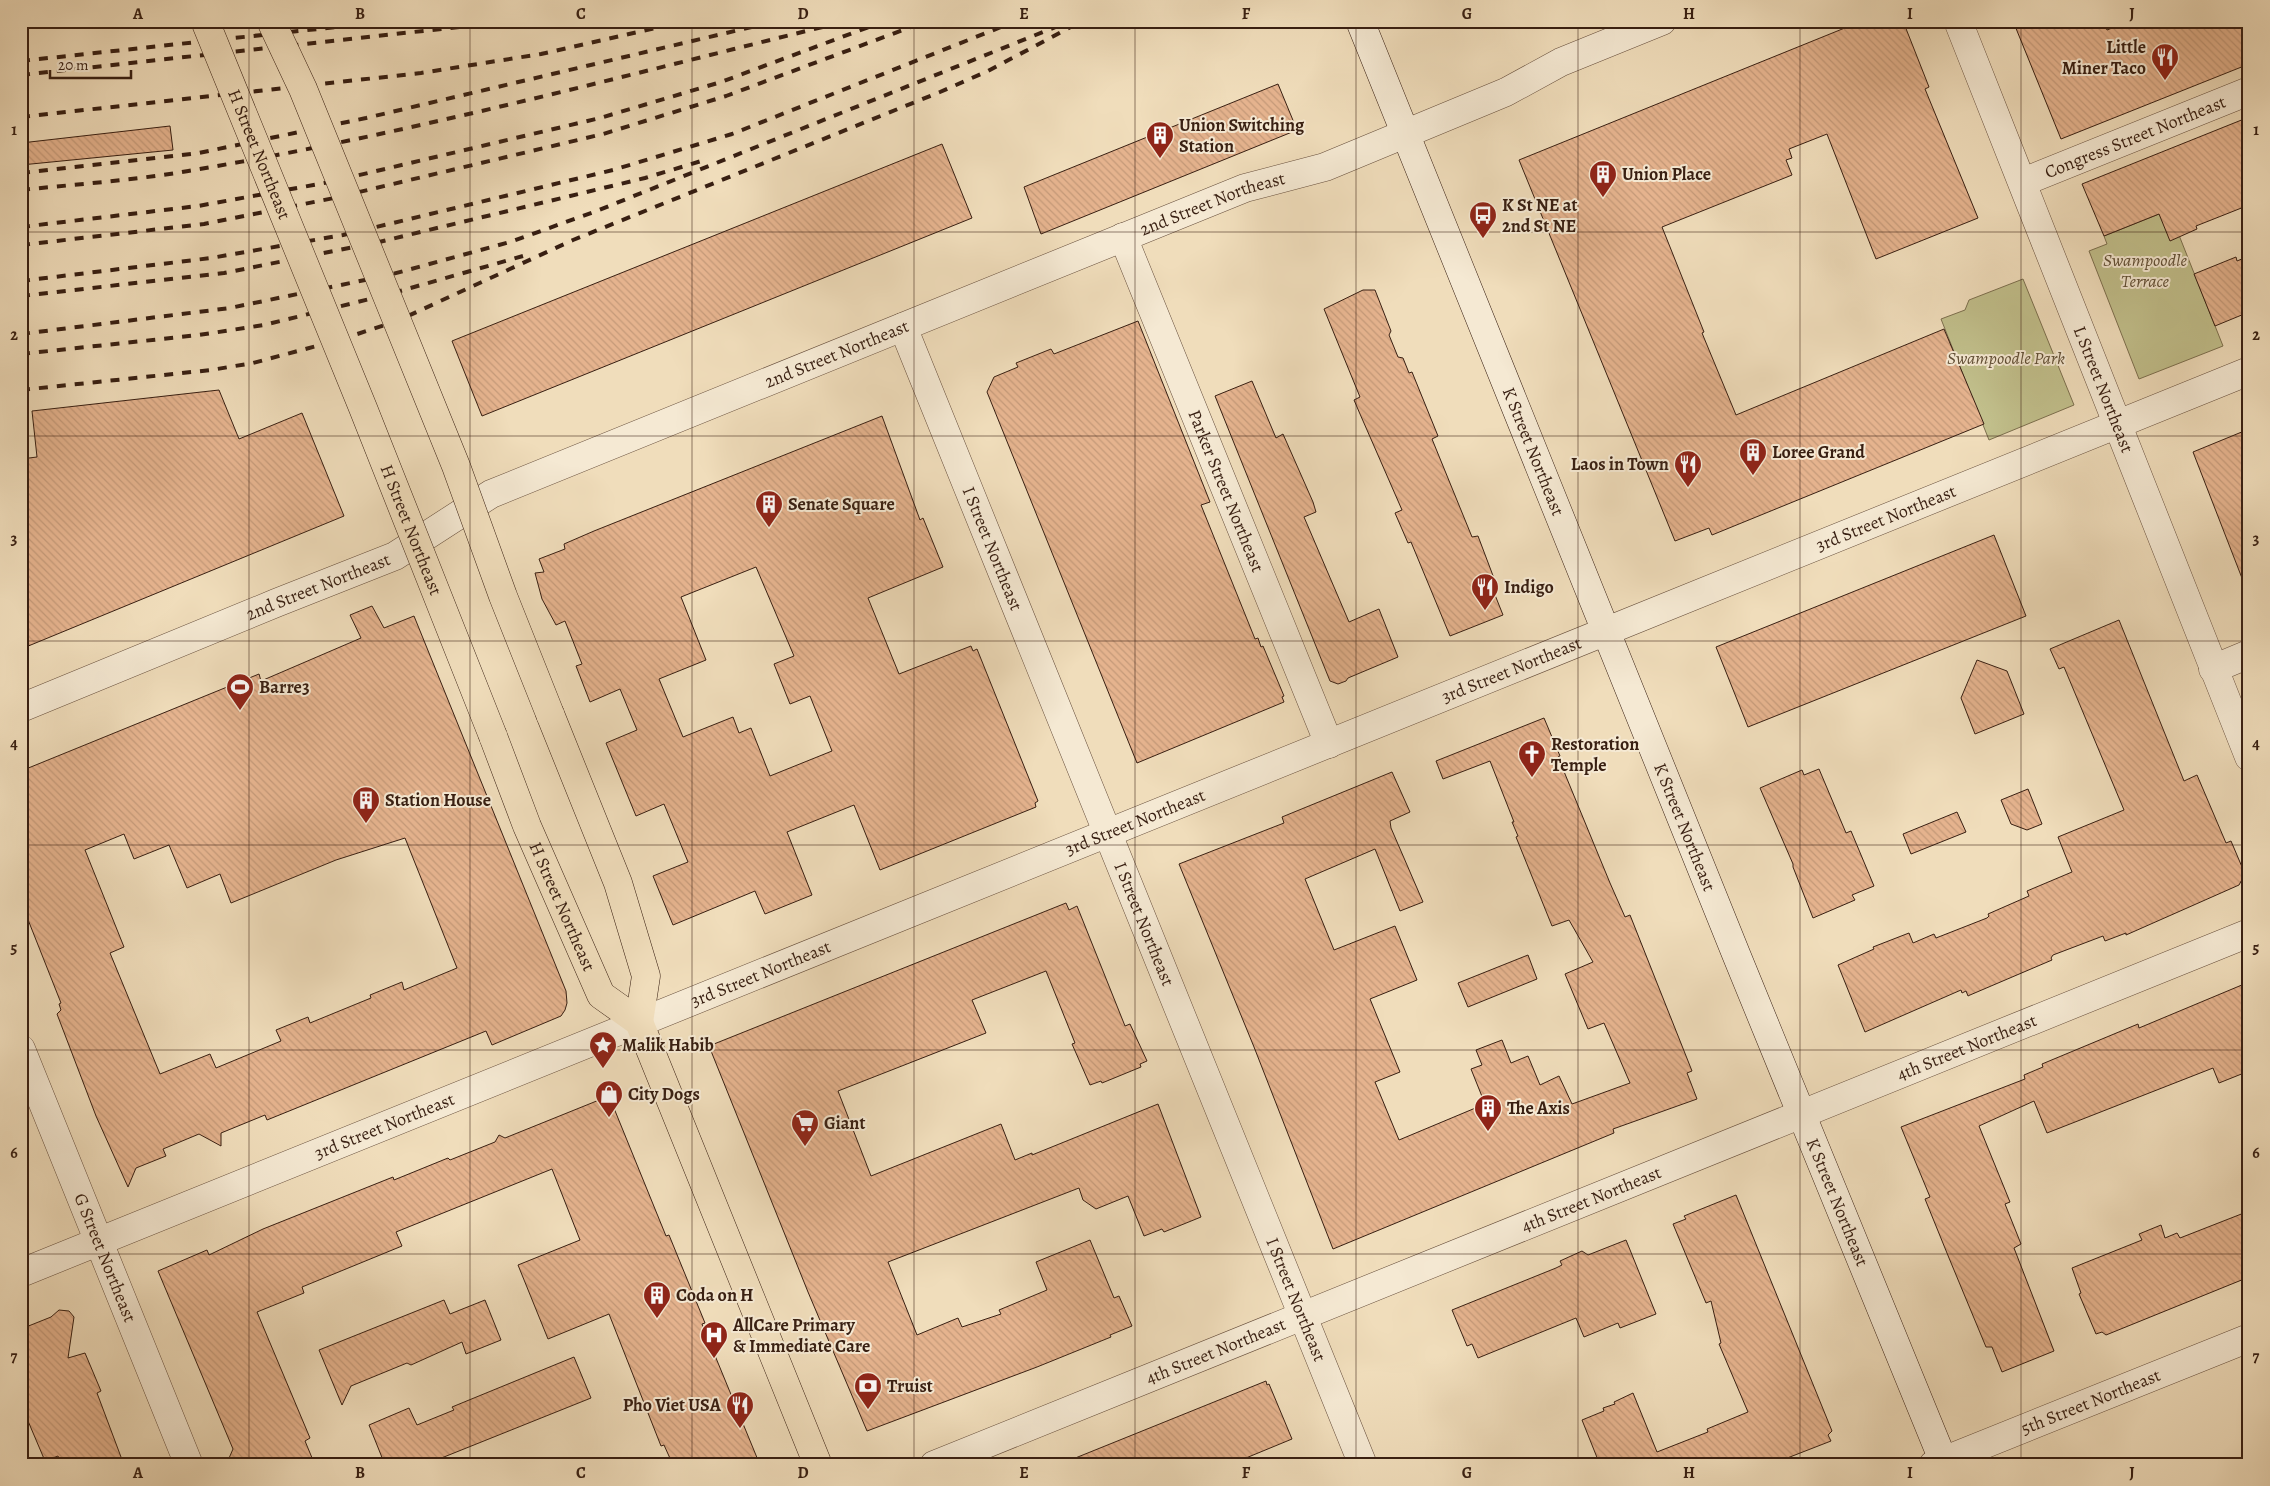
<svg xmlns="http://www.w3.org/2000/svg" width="2270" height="1486" font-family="Alegreya,serif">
	<defs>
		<pattern id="building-back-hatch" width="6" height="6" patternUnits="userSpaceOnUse" patternTransform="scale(1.25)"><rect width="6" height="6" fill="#e5b38e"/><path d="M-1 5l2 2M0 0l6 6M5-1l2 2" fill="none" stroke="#c59a79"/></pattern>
	</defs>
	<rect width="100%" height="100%" fill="#f0ddbb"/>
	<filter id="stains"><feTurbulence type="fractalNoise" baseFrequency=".004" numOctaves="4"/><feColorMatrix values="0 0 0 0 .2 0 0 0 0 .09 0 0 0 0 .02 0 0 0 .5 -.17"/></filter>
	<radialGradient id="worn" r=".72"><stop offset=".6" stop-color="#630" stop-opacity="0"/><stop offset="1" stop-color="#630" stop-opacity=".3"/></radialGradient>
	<path fill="#c1bf8b" stroke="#7c6f4e" d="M2169,210L2223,346L2139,379L2089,251L2107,244L2104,236Z
		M2023,279L2074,405L1989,440L1941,319L1965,310L1969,300Z"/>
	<path fill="url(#building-back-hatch)" stroke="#381f12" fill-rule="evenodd" d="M1862,21H1903L1929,87L1925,89L1978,218L1876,259L1827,134L1789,149L1792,158L1786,160L1792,175L1662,227L1704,332L1702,333L1736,415L1944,329L1984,424L1712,535L1709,528L1675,541L1519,160Z
		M2013,21H2103L2107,30L2130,21H2249V64L2061,139Z
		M1278,84L1297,130L1041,234L1024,187Z
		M2249,117V205L2196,226L2197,229L2170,241L2159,214L2104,236L2082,184Z
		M170,126L173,150L21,165V143Z
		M942,144L972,218L482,416L452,341Z
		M2249,256V312L2215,326L2194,274L2236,257L2237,261Z
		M1363,290H1375L1391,331L1389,335L1398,357L1403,358L1409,373L1412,372L1438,436L1432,439L1472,537L1478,536L1495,581L1491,585L1503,615L1450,636L1411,542L1408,543L1395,513L1402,510L1360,414L1354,400L1360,397L1324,309Z
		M1138,321L1210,502L1201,505L1255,639L1258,638L1261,647L1263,646L1284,696L1282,697L1284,702L1137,763L987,392L994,377L1018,367L1016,363L1051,349L1054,354Z
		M1252,381L1276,438L1283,434L1313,502L1316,512L1304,517L1349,622L1379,609L1398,657L1348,678L1346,681L1338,684L1330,681L1215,396Z
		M219,390L239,439L302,413L344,516L21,649V459L37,457L32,411Z
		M882,416L920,520L923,518L943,567L868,598L899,674L971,646L973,651L977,649L1038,801L1035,803L1036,807L880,870L854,805L787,832L812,895L765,914L755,891L673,925L653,876L688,862L664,804L636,816L606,743L637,730L620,689L590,702L576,666L582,664L565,621L556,625L542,599L535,573L544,572L539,559L565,549L564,544L594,531ZM756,567L794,656L774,664L790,704L810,696L832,751L770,776L751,728L739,733L733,717L683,737L659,679L706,660L681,597Z
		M2249,429V591H2247L2193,452Z
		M1994,535L2026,616L1748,727L1716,647Z
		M372,606L384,628L414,616L566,991L567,1003L565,1010L561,1016L492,1045L486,1031L267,1120L265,1115L221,1133V1146L199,1134L163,1149L166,1156L136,1168L128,1187L96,1116L57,1014L61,1010L59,1004L61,1003L21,902V771L259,674L261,681L361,638L350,615ZM124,834L134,859L169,845L187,888L220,874L231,903L336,860L405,838L457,968L404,990L402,982L370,995L371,998L310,1023L308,1017L276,1030L281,1041L216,1068L210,1054L160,1074L110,953L124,947L85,850Z
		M2119,620L2184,781L2197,775L2226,843L2231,841L2245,874L2239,885L2126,935V933L2105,941L2103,936L2053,955L2051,958L2052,960L1970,995L1968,996L1966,991L1962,993L1961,990L1865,1032L1838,965L1874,949L1873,947L1909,933L1913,943L1934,934L1936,938L1987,918L1989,916L1988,914L2029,896L2027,891L2072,872L2058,837L2124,810L2064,667L2059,669L2050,649Z
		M1977,660L2007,671L2024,714L1975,734L1961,698Z
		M1544,718L1560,756L1558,757L1610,883L1625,917L1630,915L1655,978L1692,1071L1687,1073L1697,1099L1613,1129L1614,1133L1333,1249L1254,1047L1179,864L1284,823L1282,817L1392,772L1410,812L1390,821L1391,828L1423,902L1400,911L1375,849L1305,879L1334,950L1395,926L1417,980L1370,999L1400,1072L1375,1082L1399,1140L1485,1104L1471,1069L1482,1065L1476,1050L1502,1040L1511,1063L1528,1056L1540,1085L1559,1076L1572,1104L1630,1083L1604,1023L1588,1029L1565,974L1593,962L1569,920L1552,926L1516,837L1518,836L1512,822H1514L1490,761L1443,779L1436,761Z
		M1819,769L1846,833L1851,831L1874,886L1852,895L1855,900L1813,918L1793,867V864L1760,788L1802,770L1804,775Z
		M2028,789L2042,824L2027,830L2011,824L2001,800Z
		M1957,812L1966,832L1911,854L1903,834Z
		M1066,903L1069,910L1077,906L1125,1026L1130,1024L1147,1061L1140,1064L1141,1067L1102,1083L1101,1081L1090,1085L1072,1044L1075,1043L1046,971L972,1000L986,1033L838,1091L871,1176L1001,1124L1015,1160L1032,1153V1155L1158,1104L1201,1217L1164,1232L1162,1229L1144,1236L1128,1196L1096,1209L1083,1200L1079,1188L888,1262L917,1335L958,1318L962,1327L1001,1314L999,1310L1047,1290L1036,1262L1090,1240L1114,1298L1119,1296L1132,1326L1110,1335L1111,1337L1037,1367L867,1431L808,1292L709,1046Z
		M1528,955L1537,979L1468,1007L1458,983Z
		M2249,982V1071L2219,1083L2213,1068L2047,1133L2034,1101L1979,1126L2010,1202L2005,1204L2021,1244L2014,1248L2054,1351L2002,1372L1992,1347H1986L1949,1258L1925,1199L1930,1197L1901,1127L2025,1079L2024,1075L2043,1067L2042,1064L2138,1024L2139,1028Z
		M609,1096L666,1236L669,1235L705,1323L702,1324L760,1465H673L664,1445L661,1446L609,1314L548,1339L518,1265L580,1240L552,1169L396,1232L402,1246L302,1287L304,1293L257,1312L310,1438L305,1441L315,1465H226L233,1449L158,1271L207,1250L209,1255L263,1229L393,1177L394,1180L448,1158L450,1160L495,1142L499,1135L505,1138Z
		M1736,1195L1832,1431L1828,1435L1831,1441L1777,1462L1763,1465H1600L1582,1420L1604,1411L1603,1408L1615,1404L1614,1402L1633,1393L1657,1452L1708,1432L1707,1429L1748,1412L1719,1344L1721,1343L1711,1301L1706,1303L1673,1224L1686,1219L1684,1216Z
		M2249,1211V1277L2106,1335L2102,1332L2096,1334L2079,1294L2081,1293L2072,1268L2142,1240L2139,1234L2161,1225L2165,1238L2177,1233L2180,1238Z
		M1626,1240L1656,1314L1620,1328L1618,1323L1584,1337L1576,1318L1478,1358L1472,1344L1467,1346L1452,1310L1556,1268L1562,1265L1560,1261L1582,1251L1588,1255Z
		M444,1300L450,1314L485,1300L501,1340L466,1354L462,1342L411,1365L407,1363L351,1386L342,1405L319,1350Z
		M59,1310L69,1311L74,1317L68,1358L85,1353L101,1391L97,1393L124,1465H62L58,1456L45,1461L28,1421L21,1424V1329L51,1317Z
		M574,1357L591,1398L424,1465H385L369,1425L409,1408L417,1425L454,1410L452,1407Z
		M1266,1381L1267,1385L1269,1384L1292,1439L1229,1465H1058Z"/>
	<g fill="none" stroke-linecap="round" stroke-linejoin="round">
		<g stroke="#664e3c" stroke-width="29">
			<g id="minor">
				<path id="s1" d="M1958,21L2249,757"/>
				<path id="s2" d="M2023,182L2249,91"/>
				<path id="s3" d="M1123,237L1329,744"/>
				<path id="s4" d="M903,327L1363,1465"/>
				<path d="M2213,669L2249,654"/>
				<path id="s5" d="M21,1049L189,1465"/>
				<path id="s6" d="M21,1273L2249,371"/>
				<path id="s7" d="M1933,1465L2249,1338"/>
			</g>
		</g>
		<g stroke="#664e3c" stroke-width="29">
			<g id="tertiary">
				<path id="s8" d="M21,708L276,603L395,556L491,494L1245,188L1325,167L1506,92L1561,62L1662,21"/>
				<path id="s9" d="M934,1465L2249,933"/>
			</g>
		</g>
		<g stroke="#381f12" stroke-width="29">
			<g id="secondary">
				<path id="s10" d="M1360,21L1736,954L1945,1465"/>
			</g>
		</g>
		<g stroke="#381f12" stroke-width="29">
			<g id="primary">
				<path d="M550,714L618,883L646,976L639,1022"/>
				<path id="s11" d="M493,736L527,826L601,995L639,1022L818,1465"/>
			</g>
		</g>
		<use href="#minor" stroke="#f5e9d3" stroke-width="28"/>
		<use href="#tertiary" stroke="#f5e9d3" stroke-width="28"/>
		<use href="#secondary" stroke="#f5e9d3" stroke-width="28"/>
		<use href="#primary" stroke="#f0ddbb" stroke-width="28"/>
		<path stroke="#381f12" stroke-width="4" stroke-dasharray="9 9" stroke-linecap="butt" d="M21,24L49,21
			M21,61L392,21
			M21,75L514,21
			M21,117L421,73L541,54L686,21
			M21,173L199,153L366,118L777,21
			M21,190C79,184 137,180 194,170C414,133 630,74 847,21
			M21,227L198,206L330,182L600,118L721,82L885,21
			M21,245L204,224L334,198L603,134L726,96L927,21
			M21,281L211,258L343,235L613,170L732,134L1016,21
			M21,296L224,273L379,242L645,178L708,159
			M21,334L230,308L389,275L510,242L594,212L1063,24
			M21,354L199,335L264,325L386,295L523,256
			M21,390L211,370L253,363L339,340L397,321L573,240L940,92L988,71L1082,21"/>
		<g stroke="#381f12" stroke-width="29" stroke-linecap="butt">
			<g id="primary-bridge">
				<path id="s12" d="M205,21L363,408L493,736"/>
				<path d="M271,21L303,89L456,466L503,596L550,714"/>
			</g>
		</g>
		<use href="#primary-bridge" stroke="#f0ddbb" stroke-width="28"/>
	</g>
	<path fill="none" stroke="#381f12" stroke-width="1" stroke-opacity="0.55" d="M249,21V1465M470,21V1465M692,21V1465M914,21V1465M1135,21V1465M1356,21V1465M1578,21V1465M1800,21V1465M2021,21V1465M21,232H2249M21,436H2249M21,641H2249M21,845H2249M21,1050H2249M21,1254H2249"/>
	<defs>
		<g id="restaurant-pin" transform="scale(1.4375)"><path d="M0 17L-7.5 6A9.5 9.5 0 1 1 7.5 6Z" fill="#8f2418" stroke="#f5e9d3"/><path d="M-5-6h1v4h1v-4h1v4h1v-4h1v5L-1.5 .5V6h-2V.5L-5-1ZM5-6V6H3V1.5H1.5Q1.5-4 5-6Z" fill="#fff"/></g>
		<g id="building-pin" transform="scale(1.4375)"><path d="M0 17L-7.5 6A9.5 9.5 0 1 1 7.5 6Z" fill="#8f2418" stroke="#f5e9d3"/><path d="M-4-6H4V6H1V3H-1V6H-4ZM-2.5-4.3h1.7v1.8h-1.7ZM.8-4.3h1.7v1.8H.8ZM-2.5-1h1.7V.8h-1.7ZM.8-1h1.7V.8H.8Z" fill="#fff"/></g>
		<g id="bus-pin" transform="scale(1.4375)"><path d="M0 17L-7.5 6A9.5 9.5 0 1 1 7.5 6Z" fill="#8f2418" stroke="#f5e9d3"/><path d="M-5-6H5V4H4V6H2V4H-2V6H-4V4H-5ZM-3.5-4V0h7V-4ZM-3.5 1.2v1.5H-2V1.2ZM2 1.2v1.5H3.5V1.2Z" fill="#fff"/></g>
		<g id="stadium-pin" transform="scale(1.4375)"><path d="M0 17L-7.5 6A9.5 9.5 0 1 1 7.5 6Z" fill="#8f2418" stroke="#f5e9d3"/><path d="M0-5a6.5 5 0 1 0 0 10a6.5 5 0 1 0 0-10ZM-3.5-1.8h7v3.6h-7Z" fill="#fff"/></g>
		<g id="church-pin" transform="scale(1.4375)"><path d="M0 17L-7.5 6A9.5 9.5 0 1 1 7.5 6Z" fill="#8f2418" stroke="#f5e9d3"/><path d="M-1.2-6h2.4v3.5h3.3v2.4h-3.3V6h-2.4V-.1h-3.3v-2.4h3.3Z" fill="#fff"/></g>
		<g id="sight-pin" transform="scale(1.4375)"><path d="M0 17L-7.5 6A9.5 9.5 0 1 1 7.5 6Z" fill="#8f2418" stroke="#f5e9d3"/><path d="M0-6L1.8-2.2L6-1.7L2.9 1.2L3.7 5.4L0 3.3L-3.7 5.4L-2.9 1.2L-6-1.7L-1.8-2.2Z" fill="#fff"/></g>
		<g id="shop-pin" transform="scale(1.4375)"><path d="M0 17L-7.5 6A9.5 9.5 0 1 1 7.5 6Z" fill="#8f2418" stroke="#f5e9d3"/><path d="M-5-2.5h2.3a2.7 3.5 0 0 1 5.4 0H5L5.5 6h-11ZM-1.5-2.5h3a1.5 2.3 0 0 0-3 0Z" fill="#fff"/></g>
		<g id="supermarket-pin" transform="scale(1.4375)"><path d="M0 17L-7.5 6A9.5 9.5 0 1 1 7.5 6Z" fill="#8f2418" stroke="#f5e9d3"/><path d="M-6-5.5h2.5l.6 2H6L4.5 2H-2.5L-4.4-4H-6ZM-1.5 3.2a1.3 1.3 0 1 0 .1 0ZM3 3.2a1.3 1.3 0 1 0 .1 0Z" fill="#fff"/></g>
		<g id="hospital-pin" transform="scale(1.4375)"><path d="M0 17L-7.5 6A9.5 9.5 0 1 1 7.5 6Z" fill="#8f2418" stroke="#f5e9d3"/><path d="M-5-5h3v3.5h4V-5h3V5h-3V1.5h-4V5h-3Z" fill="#fff"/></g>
		<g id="bank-pin" transform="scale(1.4375)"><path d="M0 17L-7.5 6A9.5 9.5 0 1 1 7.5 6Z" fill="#8f2418" stroke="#f5e9d3"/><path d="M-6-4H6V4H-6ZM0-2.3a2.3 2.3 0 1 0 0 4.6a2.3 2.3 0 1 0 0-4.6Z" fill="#fff"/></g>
	</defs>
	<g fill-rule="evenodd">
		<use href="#restaurant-pin" x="2165" y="57"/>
		<use href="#building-pin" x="1160" y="135"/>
		<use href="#building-pin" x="1603" y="174"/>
		<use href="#bus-pin" x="1483" y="215"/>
		<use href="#building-pin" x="1753" y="452"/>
		<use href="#restaurant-pin" x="1688" y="464"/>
		<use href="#building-pin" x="769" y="504"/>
		<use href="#restaurant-pin" x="1485" y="587"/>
		<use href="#stadium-pin" x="240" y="687"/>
		<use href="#church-pin" x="1532" y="754"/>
		<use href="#building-pin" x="366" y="800"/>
		<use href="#sight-pin" x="603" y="1045"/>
		<use href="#shop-pin" x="609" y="1094"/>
		<use href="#building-pin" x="1488" y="1108"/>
		<use href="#supermarket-pin" x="805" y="1123"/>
		<use href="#building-pin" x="657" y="1295"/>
		<use href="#hospital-pin" x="714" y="1335"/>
		<use href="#bank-pin" x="868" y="1386"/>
		<use href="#restaurant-pin" x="740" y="1405"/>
	</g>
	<g text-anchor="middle" stroke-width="4" stroke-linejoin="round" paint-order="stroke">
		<g font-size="18" font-weight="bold" fill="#381f12" stroke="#f5e9d3" text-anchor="start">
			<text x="2146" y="53" text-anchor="end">Little<tspan x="2146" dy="21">Miner Taco</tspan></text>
			<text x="1179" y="131">Union Switching<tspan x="1179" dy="21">Station</tspan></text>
			<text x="1622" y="180">Union Place</text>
			<text x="1502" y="211">K St NE at<tspan x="1502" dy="21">2nd St NE</tspan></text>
			<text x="1772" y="458">Loree Grand</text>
			<text x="1669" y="470" text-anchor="end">Laos in Town</text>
			<text x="788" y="510">Senate Square</text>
			<text x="1504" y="593">Indigo</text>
			<text x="259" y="693">Barre3</text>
			<text x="1551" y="750">Restoration<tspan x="1551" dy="21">Temple</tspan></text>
			<text x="385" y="806">Station House</text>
			<text x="622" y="1051">Malik Habib</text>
			<text x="628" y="1100">City Dogs</text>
			<text x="1507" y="1114">The Axis</text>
			<text x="824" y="1129">Giant</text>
			<text x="676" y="1301">Coda on H</text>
			<text x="733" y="1331">AllCare Primary<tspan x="733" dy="21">&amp; Immediate Care</tspan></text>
			<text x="887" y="1392">Truist</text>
			<text x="721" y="1411" text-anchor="end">Pho Viet USA</text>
		</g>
		<g font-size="18" fill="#381f12" stroke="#f5e9d3">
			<text dy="6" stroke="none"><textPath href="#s2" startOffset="121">Congress Street Northeast</textPath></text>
			<text dy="6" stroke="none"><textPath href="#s12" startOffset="144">H Street Northeast</textPath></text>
			<text dy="6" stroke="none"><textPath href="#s8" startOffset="1296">2nd Street Northeast</textPath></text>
			<text dy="6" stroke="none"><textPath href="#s8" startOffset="891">2nd Street Northeast</textPath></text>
			<text dy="6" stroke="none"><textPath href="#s1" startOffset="396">L Street Northeast</textPath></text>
			<text dy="6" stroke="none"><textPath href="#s10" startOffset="464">K Street Northeast</textPath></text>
			<text dy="6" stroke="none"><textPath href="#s3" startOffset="274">Parker Street Northeast</textPath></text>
			<text dy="6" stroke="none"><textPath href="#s6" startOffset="2012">3rd Street Northeast</textPath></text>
			<text dy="6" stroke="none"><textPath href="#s12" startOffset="549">H Street Northeast</textPath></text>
			<text dy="6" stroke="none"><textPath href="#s4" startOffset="239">I Street Northeast</textPath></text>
			<text dy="6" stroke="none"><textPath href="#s8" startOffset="321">2nd Street Northeast</textPath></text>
			<text dy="6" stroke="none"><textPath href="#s6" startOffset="1608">3rd Street Northeast</textPath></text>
			<text dy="6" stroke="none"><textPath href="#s6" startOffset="1202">3rd Street Northeast</textPath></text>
			<text dy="6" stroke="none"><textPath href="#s10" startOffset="869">K Street Northeast</textPath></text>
			<text dy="6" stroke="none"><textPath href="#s11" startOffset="184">H Street Northeast</textPath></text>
			<text dy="6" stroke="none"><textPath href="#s4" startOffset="644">I Street Northeast</textPath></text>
			<text dy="6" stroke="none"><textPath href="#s6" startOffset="798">3rd Street Northeast</textPath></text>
			<text dy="6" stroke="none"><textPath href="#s9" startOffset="1114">4th Street Northeast</textPath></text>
			<text dy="6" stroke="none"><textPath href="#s6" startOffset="392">3rd Street Northeast</textPath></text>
			<text dy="6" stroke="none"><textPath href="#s9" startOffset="709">4th Street Northeast</textPath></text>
			<text dy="6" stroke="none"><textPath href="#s10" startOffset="1274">K Street Northeast</textPath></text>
			<text dy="6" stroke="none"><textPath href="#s5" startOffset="225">G Street Northeast</textPath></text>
			<text dy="6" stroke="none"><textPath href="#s4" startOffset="1049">I Street Northeast</textPath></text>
			<text dy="6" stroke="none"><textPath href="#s9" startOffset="304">4th Street Northeast</textPath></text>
			<text dy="6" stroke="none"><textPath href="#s7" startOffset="170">5th Street Northeast</textPath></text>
		</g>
		<g font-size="18" font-style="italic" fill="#614f36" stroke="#f5e9d3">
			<text x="2145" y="266">Swampoodle<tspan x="2145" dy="21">Terrace</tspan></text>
			<text x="2006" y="364">Swampoodle Park</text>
		</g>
	</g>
	<rect width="2270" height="1486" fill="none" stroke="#f0ddbb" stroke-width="55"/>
	<path d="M50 70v8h81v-8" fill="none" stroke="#381f12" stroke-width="2.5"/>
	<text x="58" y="70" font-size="15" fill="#381f12" stroke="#f5e9d3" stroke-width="4" paint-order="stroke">20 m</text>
	<rect x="28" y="28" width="2214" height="1430" fill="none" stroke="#381f12" stroke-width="2"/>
	<g font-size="16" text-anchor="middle" font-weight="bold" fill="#381f12">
		<text x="138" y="19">A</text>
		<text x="360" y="19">B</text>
		<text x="581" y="19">C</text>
		<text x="803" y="19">D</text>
		<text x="1024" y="19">E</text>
		<text x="1246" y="19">F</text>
		<text x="1467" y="19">G</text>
		<text x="1689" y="19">H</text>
		<text x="1910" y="19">I</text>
		<text x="2132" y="19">J</text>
		<text x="14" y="135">1</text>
		<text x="2256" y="135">1</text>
		<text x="14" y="340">2</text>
		<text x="2256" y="340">2</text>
		<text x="14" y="544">3</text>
		<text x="2256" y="544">3</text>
		<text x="14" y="749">4</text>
		<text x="2256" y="749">4</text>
		<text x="14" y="953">5</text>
		<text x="2256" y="953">5</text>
		<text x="14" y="1158">6</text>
		<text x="2256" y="1158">6</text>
		<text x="14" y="1362">7</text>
		<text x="2256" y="1362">7</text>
		<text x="138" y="1478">A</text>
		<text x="360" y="1478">B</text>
		<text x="581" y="1478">C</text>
		<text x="803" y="1478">D</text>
		<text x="1024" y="1478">E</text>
		<text x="1246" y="1478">F</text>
		<text x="1467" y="1478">G</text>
		<text x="1689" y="1478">H</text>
		<text x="1910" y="1478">I</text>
		<text x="2132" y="1478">J</text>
	</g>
	<rect width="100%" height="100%" filter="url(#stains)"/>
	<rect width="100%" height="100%" fill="url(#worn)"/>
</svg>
